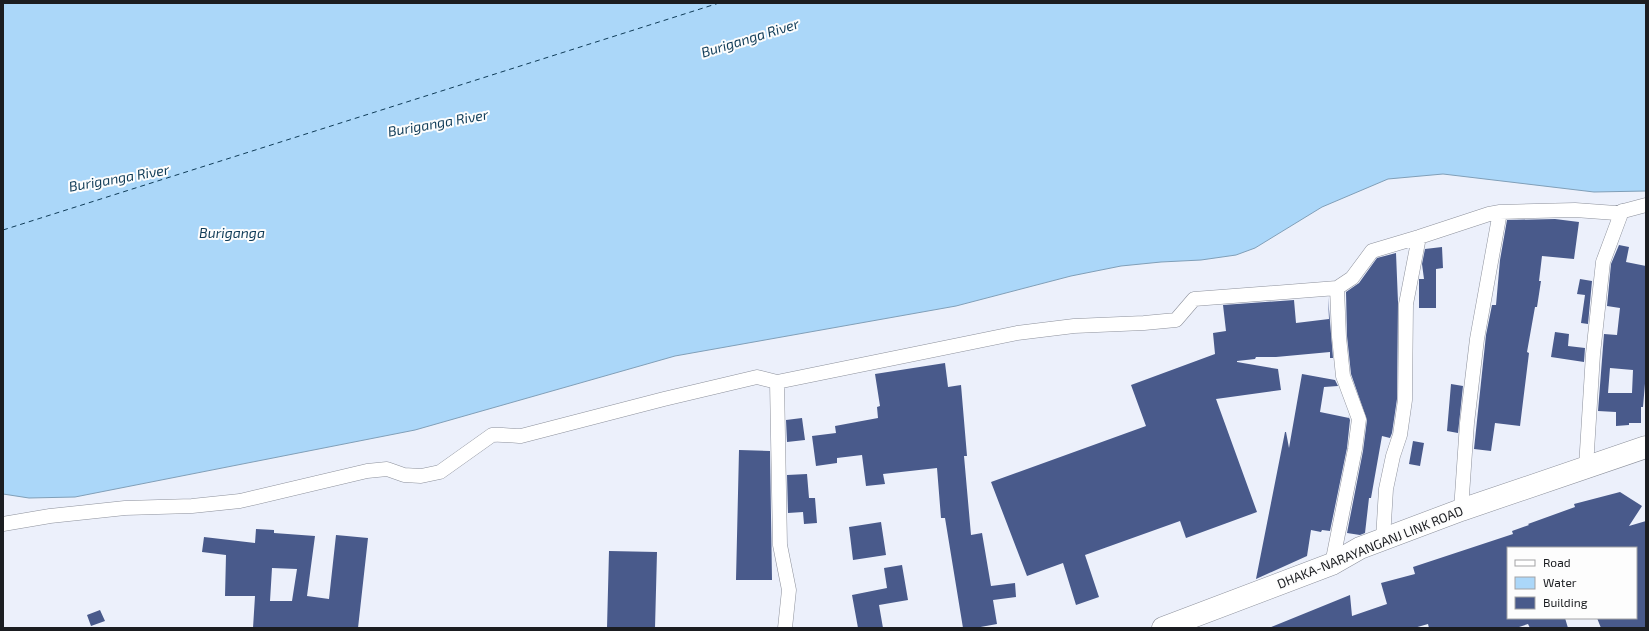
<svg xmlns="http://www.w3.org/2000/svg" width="1649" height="631" font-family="'Exo 2',sans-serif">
	<rect width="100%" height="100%" fill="#ecf0fb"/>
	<path fill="#abd7f9" stroke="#809fb8" d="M3,3H1646V191L1594,192L1443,174L1388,179L1322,207L1255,248L1236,255L1201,260L1161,262L1121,266L1071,276L956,306L675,356L415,430L75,497L29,498L3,494Z"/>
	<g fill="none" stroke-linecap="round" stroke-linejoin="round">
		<path stroke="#103c58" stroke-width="1" stroke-dasharray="5 4" stroke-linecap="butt" d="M3,230L719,3"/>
	</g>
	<path fill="#495a8b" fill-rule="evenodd" d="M1555,219L1579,222L1574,259L1542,256L1539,281H1541L1537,307H1535L1527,352L1529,353L1520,426L1495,423L1491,451L1474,449L1486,335L1492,305H1496L1500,260L1507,220Z
		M1619,245L1629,247L1626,262L1646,266V372L1643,407H1641V423H1629V425L1616,426V412L1598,411L1604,334L1617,335L1620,308L1607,306L1611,264ZM1610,368L1633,370L1632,393H1608Z
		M1442,247L1443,268L1436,269V308H1419V279H1424L1422,264L1425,249Z
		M1396,253L1398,302L1397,399L1392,433L1390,438L1382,436L1371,498H1369L1365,533L1360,535L1347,533L1363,451L1367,420L1351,374L1347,336L1346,292L1359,283L1377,258Z
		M1580,279L1592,281L1588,324L1581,323L1585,295L1577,294Z
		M1328,297L1333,358H1330V352L1276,357H1256L1255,359L1237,361V362L1278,369L1281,390L1216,399L1257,512L1186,538L1180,521L1085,555L1099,597L1076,605L1063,563L1027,576L991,482L1146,426L1131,385L1215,354L1213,333L1226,331L1223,305L1294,300L1296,323L1329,319Z
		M1555,332L1569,334L1568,346L1585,348L1584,362L1551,357Z
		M945,363L948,387L961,385L967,456H964L971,535L982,533L991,586L1015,583L1016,597L993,600L997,624L975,628H963L945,518H941L937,468L883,474L885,484L866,486L862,455L837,458V463L816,466L812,436L836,433L835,426L878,418L877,407L880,406L875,374Z
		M1302,374L1335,380L1338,386L1324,387L1320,412L1349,418L1348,415L1350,420L1347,448L1330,531L1322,530L1321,532L1311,530L1307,556L1256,579L1285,432H1286L1289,448Z
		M1451,384L1463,386L1458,433L1447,431Z
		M802,418L805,440L787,442L786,420Z
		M1413,441L1424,443L1420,466L1409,464Z
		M739,450L770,451L772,580H736Z
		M807,474L809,498H815L817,523L804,524L803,512L788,513L787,475Z
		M1620,492L1642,506L1629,526L1646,521V628H1601L1597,618H1636V548H1508V618H1565L1568,628H1530L1528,624L1516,628H1429L1428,624L1414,628H1269L1350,595L1352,616L1387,604L1381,583L1415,574L1413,567L1513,534L1512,531L1529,525L1528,524L1575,507L1574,504Z
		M881,522L886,555L853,560L849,527Z
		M256,529L274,530V533L315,536L307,596L329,599L336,535L368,538L358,628H253L255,596H225L226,555L202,552L204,537L255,543ZM272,568L297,569L292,601H270Z
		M609,551L657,552L655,628H607Z
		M902,565L908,600L879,605L883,628H858L852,595L887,588L884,568Z
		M100,610L105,621L91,626L87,615Z"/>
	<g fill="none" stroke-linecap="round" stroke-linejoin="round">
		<g stroke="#8d919c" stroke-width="15">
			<path id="minor" d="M777,382L780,545L789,590L785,628
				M1586,467L1593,354L1603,262L1622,211
				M1461,510L1467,423L1477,339L1500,212
				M3,524L50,516L125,508L192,506L240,501L367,471L387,469L404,475L421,476L440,472L492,435C502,434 511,436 521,436L664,399L757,377L777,382L1017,333L1074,326L1144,323L1176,320L1194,299L1337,288
				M1383,539L1386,489L1393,456L1400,435L1405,400L1406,304L1419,237
				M1332,564L1355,449L1359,419L1343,376L1339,337L1337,288L1352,278L1372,251L1419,237L1489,214L1500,212L1575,210L1616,213L1646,205"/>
		</g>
		<g stroke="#8d919c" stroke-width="23">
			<path id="trunk" d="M1163,628L1332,564L1360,548L1461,510L1646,447"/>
		</g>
		<use href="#minor" stroke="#fff" stroke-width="14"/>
		<use href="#trunk" stroke="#fff" stroke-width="22"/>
	</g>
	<g text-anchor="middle" stroke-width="4" stroke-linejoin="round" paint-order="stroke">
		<g font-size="13" fill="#1b1d21" stroke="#fdfdfd">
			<text transform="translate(1370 547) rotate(-22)" y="5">DHAKA-NARAYANGANJ LINK ROAD</text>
		</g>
		<g font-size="14" font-style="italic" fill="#103c58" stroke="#fdfdfd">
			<text transform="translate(750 38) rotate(-17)" y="5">Buriganga River</text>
			<text transform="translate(438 123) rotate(-10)" y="5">Buriganga River</text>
			<text transform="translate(119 178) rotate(-10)" y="5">Buriganga River</text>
			<text x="232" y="238">Buriganga</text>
		</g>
	</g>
	<rect width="1649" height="631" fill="none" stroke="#1b1d21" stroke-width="8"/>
	<rect x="1507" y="547" width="130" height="72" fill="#fdfdfd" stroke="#a3a3a5"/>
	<rect x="1515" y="560" width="20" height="6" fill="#ffffff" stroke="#a3a3a5"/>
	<text x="1543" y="567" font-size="12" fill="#1b1d21">Road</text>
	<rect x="1515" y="577" width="20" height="12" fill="#abd7f9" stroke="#a3a3a5"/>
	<text x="1543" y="587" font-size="12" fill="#1b1d21">Water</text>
	<rect x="1515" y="597" width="20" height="12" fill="#495a8b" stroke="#a3a3a5"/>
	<text x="1543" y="607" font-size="12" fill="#1b1d21">Building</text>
</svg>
